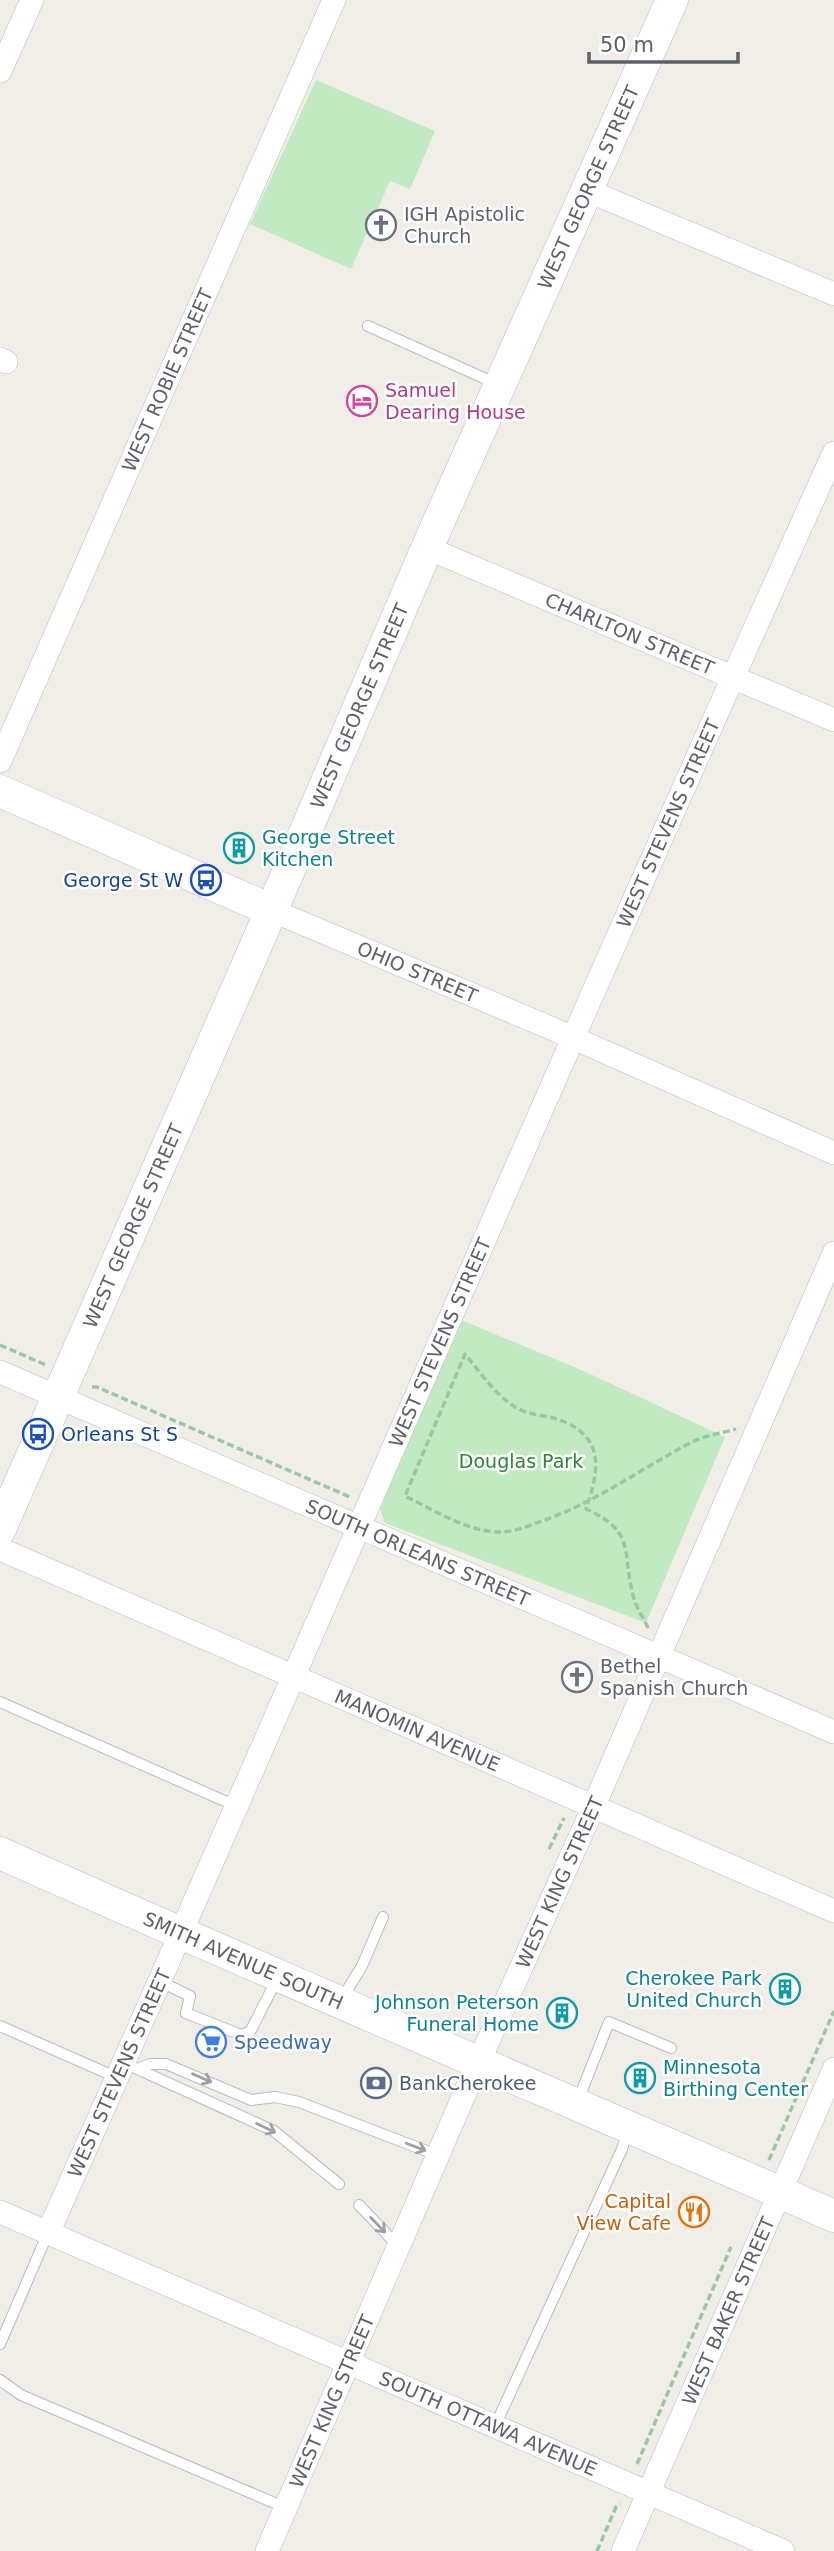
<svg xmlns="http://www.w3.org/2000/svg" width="834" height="2551" font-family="'DejaVu Sans',sans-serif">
	<rect width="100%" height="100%" fill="#f0eee6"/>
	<path fill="#c1e9c2" d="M316,80L435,131L410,189L390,181L351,269L250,224Z
		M461,1320L588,1373L725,1437L646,1623L385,1523L380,1509Z"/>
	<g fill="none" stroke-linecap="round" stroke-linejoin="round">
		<g stroke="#b8bbc0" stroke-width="12">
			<path id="lane" d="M368,326L497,384
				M0,1702L236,1806
				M161,1982L190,1996L186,2013L241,2035L250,2032L278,1977
				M341,2000L362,1966L383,1917
				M0,2026L118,2078
				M133,2067L274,2131L339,2184
				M137,2069L150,2064H166L251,2100L275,2097L299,2102L437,2155
				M577,2103L609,2022L671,2048
				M359,2205L398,2246
				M0,2344L48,2233
				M0,2380L21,2395L284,2507
				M495,2426L622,2149L628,2129"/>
		</g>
		<g stroke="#b8bbc0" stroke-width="24">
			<g id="street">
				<path d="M0,71L32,0"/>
				<path d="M586,190L834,294"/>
				<path d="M0,359L6,362"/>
				<path id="s1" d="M427,548L834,720"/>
				<path id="s2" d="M0,761L334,0"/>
				<path id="s3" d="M271,910L553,1029L834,1153"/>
				<path id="s4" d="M0,1372L834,1732"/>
				<path id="s5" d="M0,1549L834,1911"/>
				<path id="s6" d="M0,2212L783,2551"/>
				<path id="s7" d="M48,2233C312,1641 566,1044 834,453"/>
				<path id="s8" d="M267,2551L470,2081L593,1808L834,1253"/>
				<path id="s9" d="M623,2551L834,2069"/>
			</g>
		</g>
		<g stroke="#b9bcc2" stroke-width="33">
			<g id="secondary">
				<path d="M0,791L271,910"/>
				<path id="s10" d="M0,1529L283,884L427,548L672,0"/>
				<path id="s11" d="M0,1853C277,1977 556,2095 834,2216"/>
			</g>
		</g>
		<path stroke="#99c7a7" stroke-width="3.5" stroke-dasharray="7 3.5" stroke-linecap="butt" d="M0,1345L46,1365
			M92,1387H97L350,1497
			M648,1628C644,1619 637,1609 634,1599C621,1554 638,1532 586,1509C598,1474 606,1440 565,1422C552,1416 536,1416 523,1411C499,1401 481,1373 465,1354L405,1496C434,1510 467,1532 500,1532C514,1532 529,1526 542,1521C597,1502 643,1467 694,1441C707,1435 722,1433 736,1429
			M549,1849L564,1818
			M769,2160L834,2011
			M637,2464L731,2247
			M597,2551L616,2507L620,2504"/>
		<use href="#lane" stroke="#fff" stroke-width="10"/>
		<use href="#street" stroke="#fff" stroke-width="23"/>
		<use href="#secondary" stroke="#fff" stroke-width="32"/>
	</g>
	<defs><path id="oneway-shaft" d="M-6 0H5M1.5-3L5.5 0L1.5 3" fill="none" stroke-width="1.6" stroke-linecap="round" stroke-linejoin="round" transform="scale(1.75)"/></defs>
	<g stroke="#9ea0a4">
		<use href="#oneway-shaft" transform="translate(202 2078) rotate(24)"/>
		<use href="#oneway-shaft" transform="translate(266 2128) rotate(26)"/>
		<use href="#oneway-shaft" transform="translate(416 2147) rotate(21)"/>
		<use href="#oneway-shaft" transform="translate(378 2225) rotate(46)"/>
	</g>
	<defs>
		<g id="church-ring" transform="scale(1.575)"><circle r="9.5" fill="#fff" stroke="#6b7280" stroke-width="1.5"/><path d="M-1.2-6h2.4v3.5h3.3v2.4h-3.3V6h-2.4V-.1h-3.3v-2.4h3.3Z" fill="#6b7280"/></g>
		<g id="hotel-ring" transform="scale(1.575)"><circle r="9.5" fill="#fff" stroke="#d1479c" stroke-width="1.5"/><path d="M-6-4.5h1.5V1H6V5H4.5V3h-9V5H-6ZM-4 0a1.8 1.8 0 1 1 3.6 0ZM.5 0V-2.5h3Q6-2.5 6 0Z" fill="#d1479c"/></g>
		<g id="building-ring" transform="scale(1.575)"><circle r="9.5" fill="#fff" stroke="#0f9aa8" stroke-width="1.5"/><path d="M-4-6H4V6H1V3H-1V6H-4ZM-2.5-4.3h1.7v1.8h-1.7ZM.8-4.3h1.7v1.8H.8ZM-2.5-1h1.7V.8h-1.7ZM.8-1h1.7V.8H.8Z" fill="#0f9aa8"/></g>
		<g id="bus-ring" transform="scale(1.575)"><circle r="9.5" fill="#fff" stroke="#1a4fb4" stroke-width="1.5"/><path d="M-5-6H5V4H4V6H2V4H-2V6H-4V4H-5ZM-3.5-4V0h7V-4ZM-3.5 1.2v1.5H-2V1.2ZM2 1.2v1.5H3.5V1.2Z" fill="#1a4fb4"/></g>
		<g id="supermarket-ring" transform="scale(1.575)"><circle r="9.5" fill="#fff" stroke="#3f7fe0" stroke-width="1.5"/><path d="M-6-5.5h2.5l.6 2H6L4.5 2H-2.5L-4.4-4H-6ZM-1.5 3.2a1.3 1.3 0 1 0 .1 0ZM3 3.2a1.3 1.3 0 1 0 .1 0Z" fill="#3f7fe0"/></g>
		<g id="bank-ring" transform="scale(1.575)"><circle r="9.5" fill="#fff" stroke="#5c6f8a" stroke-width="1.5"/><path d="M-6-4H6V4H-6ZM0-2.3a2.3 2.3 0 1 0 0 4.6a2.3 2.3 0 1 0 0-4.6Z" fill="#5c6f8a"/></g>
		<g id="restaurant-ring" transform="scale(1.575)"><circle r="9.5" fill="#fff" stroke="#e8710a" stroke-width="1.5"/><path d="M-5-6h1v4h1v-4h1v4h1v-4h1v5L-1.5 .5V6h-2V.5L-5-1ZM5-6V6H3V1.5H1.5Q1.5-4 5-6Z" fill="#e8710a"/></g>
	</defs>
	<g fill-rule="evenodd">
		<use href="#church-ring" x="381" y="225"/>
		<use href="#hotel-ring" x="362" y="401"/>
		<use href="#building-ring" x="239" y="848"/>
		<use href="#bus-ring" x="206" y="880"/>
		<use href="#bus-ring" x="38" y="1434"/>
		<use href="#church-ring" x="577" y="1677"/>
		<use href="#building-ring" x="785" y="1989"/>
		<use href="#building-ring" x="562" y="2013"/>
		<use href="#supermarket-ring" x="211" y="2042"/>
		<use href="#building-ring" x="640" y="2078"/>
		<use href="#bank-ring" x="376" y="2083"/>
		<use href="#restaurant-ring" x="694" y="2212"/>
	</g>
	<g text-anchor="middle" stroke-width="5" stroke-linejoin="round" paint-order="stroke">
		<g font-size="19" fill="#5d6167" stroke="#fff">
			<text dy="7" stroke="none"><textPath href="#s10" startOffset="1465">WEST GEORGE STREET</textPath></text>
			<text dy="7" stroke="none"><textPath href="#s2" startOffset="416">WEST ROBIE STREET</textPath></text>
			<text dy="7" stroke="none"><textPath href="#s1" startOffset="220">CHARLTON STREET</textPath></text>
			<text dy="7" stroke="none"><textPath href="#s10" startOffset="898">WEST GEORGE STREET</textPath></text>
			<text dy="7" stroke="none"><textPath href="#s7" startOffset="1540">WEST STEVENS STREET</textPath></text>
			<text dy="7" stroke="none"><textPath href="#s3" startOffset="159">OHIO STREET</textPath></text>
			<text dy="7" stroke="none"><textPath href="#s10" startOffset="331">WEST GEORGE STREET</textPath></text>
			<text dy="7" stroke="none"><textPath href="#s7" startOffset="973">WEST STEVENS STREET</textPath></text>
			<text dy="7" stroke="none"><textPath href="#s4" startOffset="455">SOUTH ORLEANS STREET</textPath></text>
			<text dy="7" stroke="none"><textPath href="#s5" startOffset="455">MANOMIN AVENUE</textPath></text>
			<text dy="7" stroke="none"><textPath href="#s8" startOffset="730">WEST KING STREET</textPath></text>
			<text dy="7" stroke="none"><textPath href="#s11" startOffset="266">SMITH AVENUE SOUTH</textPath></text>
			<text dy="7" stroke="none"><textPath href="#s7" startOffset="175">WEST STEVENS STREET</textPath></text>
			<text dy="7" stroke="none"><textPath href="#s9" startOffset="262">WEST BAKER STREET</textPath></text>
			<text dy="7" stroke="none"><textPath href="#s8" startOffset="163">WEST KING STREET</textPath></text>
			<text dy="7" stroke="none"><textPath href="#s6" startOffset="532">SOUTH OTTAWA AVENUE</textPath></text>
		</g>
		<g font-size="19" fill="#5b616d" stroke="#fff" text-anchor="start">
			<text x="404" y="221">IGH Apistolic<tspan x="404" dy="22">Church</tspan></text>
			<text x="600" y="1673">Bethel<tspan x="600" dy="22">Spanish Church</tspan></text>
		</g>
		<g font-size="19" fill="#b23c85" stroke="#fff" text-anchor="start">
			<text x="385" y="397">Samuel<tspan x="385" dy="22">Dearing House</tspan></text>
		</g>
		<g font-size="19" fill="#0d838f" stroke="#fff" text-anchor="start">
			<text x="262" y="844">George Street<tspan x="262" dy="22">Kitchen</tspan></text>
			<text x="762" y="1985" text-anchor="end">Cherokee Park<tspan x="762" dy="22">United Church</tspan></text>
			<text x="539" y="2009" text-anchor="end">Johnson Peterson<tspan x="539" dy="22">Funeral Home</tspan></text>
			<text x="663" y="2074">Minnesota<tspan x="663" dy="22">Birthing Center</tspan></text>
		</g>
		<g font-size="19" fill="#164399" stroke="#fff" text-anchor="end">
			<text x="183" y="887">George St W</text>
			<text x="61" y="1441" text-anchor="start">Orleans St S</text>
		</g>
		<g font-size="19" fill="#308236" stroke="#fff">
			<text x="521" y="1468">Douglas Park</text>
		</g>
		<g font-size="19" fill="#366cbe" stroke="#fff" text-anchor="start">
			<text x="234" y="2049">Speedway</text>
		</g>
		<g font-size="19" fill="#4e5e75" stroke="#fff" text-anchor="start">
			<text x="399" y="2090">BankCherokee</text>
		</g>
		<g font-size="19" fill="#c56008" stroke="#fff" text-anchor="end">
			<text x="671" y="2208">Capital<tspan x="671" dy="22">View Cafe</tspan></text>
		</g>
	</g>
	<path d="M589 52v10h149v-10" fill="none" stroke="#5d6167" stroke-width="3.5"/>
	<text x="600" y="52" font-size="21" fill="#5d6167" stroke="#ffffff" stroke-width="5" paint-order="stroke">50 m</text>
</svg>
